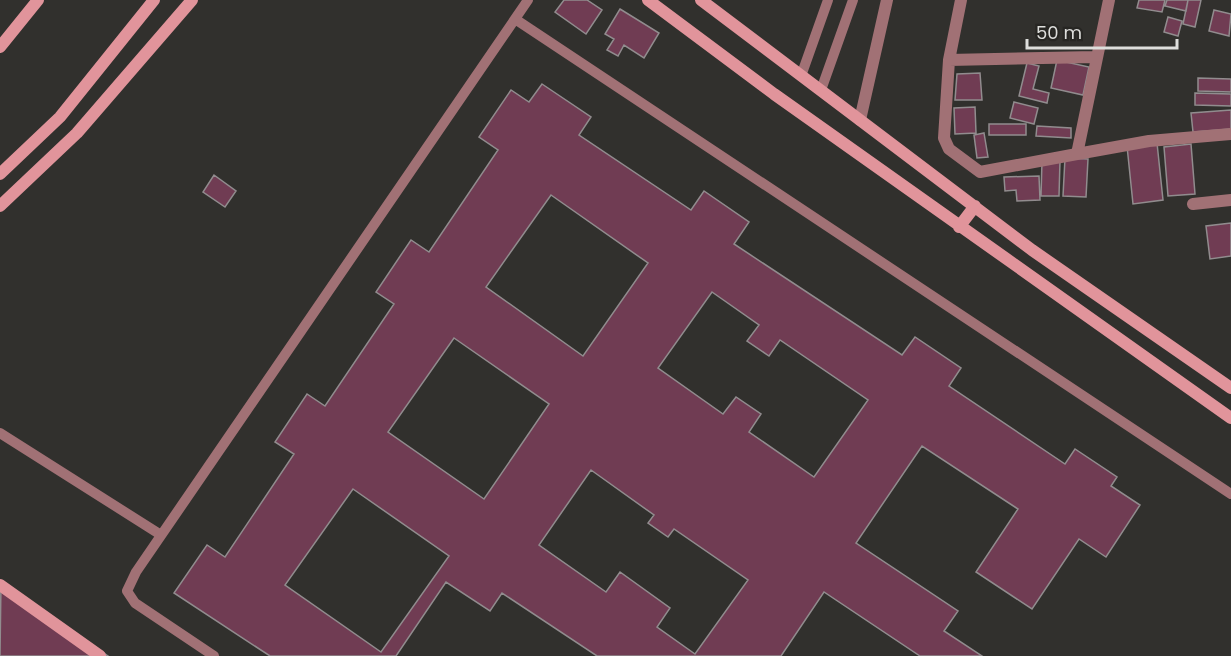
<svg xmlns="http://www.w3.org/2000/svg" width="1231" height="656" font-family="Poppins,sans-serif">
	<rect width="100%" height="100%" fill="#31302d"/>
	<path fill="#703c53" stroke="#918c8e" stroke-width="1.5" fill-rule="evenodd" d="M564,0H587L602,10L586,34L555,12Z
		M1139,0H1165L1162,12L1137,8Z
		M1167,0H1188L1186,11L1165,6Z
		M1188,0H1201L1195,27L1183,24Z
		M620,9L659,33L644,58L624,45L618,56L607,50L614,39L605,34Z
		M1214,10L1231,14L1229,36L1209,31Z
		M1168,17L1182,21L1178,36L1164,32Z
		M1057,60L1089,67L1083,95L1051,88Z
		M1027,63L1039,66L1033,89L1049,93L1047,103L1019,96Z
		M980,73L982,100H955L957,74Z
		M1198,78L1231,79V92L1198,91Z
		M542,84L591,117L579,135L691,210L704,191L749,222L734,244L902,355L915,337L961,368L949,386L1065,464L1075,449L1117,477L1111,486L1140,505L1106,557L1079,539L1032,609L976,572L1018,509L922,446L856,543L958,611L944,631L982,656H920L824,592L781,656H597L502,593L490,611L446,582L396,656H270L174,593L207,545L225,557L294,454L275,442L307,394L325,406L394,304L376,292L411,240L429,252L498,150L479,137L511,90L529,102ZM551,195L648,263L583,356L486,287ZM712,292L759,325L747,341L769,356L780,340L868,400L814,477L749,432L761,414L736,397L723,414L658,368ZM454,338L549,404L484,499L388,432ZM591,470L654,515L648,523L668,537L674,529L748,580L695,654L657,627L670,608L620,572L606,592L539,545ZM353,489L449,556L381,652L285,585Z
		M1195,93L1231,94V106L1195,105Z
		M1014,102L1038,108L1034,124L1010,118Z
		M975,107L976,133L955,134L954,108Z
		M1231,110V129L1193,132L1191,113Z
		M989,124H1026V135H989Z
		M1037,126L1071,128V138L1036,136Z
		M984,133L988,157L977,158L974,135Z
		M1157,143L1163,200L1133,204L1127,146Z
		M1191,144L1195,194L1168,196L1164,147Z
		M1065,158L1088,159L1086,197L1063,196Z
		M1042,161H1060L1059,196H1041Z
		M214,175L236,191L225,207L203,192Z
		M1039,176L1040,200L1017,201L1016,190L1005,191L1004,177Z
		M1231,223V256L1210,259L1206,226Z
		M1,582L108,656H0Z"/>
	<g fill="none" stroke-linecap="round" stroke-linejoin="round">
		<path stroke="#a17175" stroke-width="10" d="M515,19L1231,494
			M801,76L828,0
			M821,90L853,0
			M0,433L161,535
			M214,656L135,603L127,591L136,572L528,0"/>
		<path stroke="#a17175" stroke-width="12" d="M961,0L949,60L944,138L949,149L980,172L1077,154
			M1109,0L1077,154L1149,141L1231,134
			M949,60L1095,57
			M860,120L887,0
			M1193,204L1231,200"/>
		<path stroke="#e1949b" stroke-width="12" d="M648,0L774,94L1231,418
			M701,0L1032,250L1231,388
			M0,47L38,0
			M0,174L60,117L154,0
			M0,206L77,133L192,0
			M959,227L975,206
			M0,585L100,656"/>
	</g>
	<path d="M1027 39v9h150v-9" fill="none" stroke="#dededc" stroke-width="3"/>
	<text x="1036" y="39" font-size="18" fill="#dededc" stroke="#272623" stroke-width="4.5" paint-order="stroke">50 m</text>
</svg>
